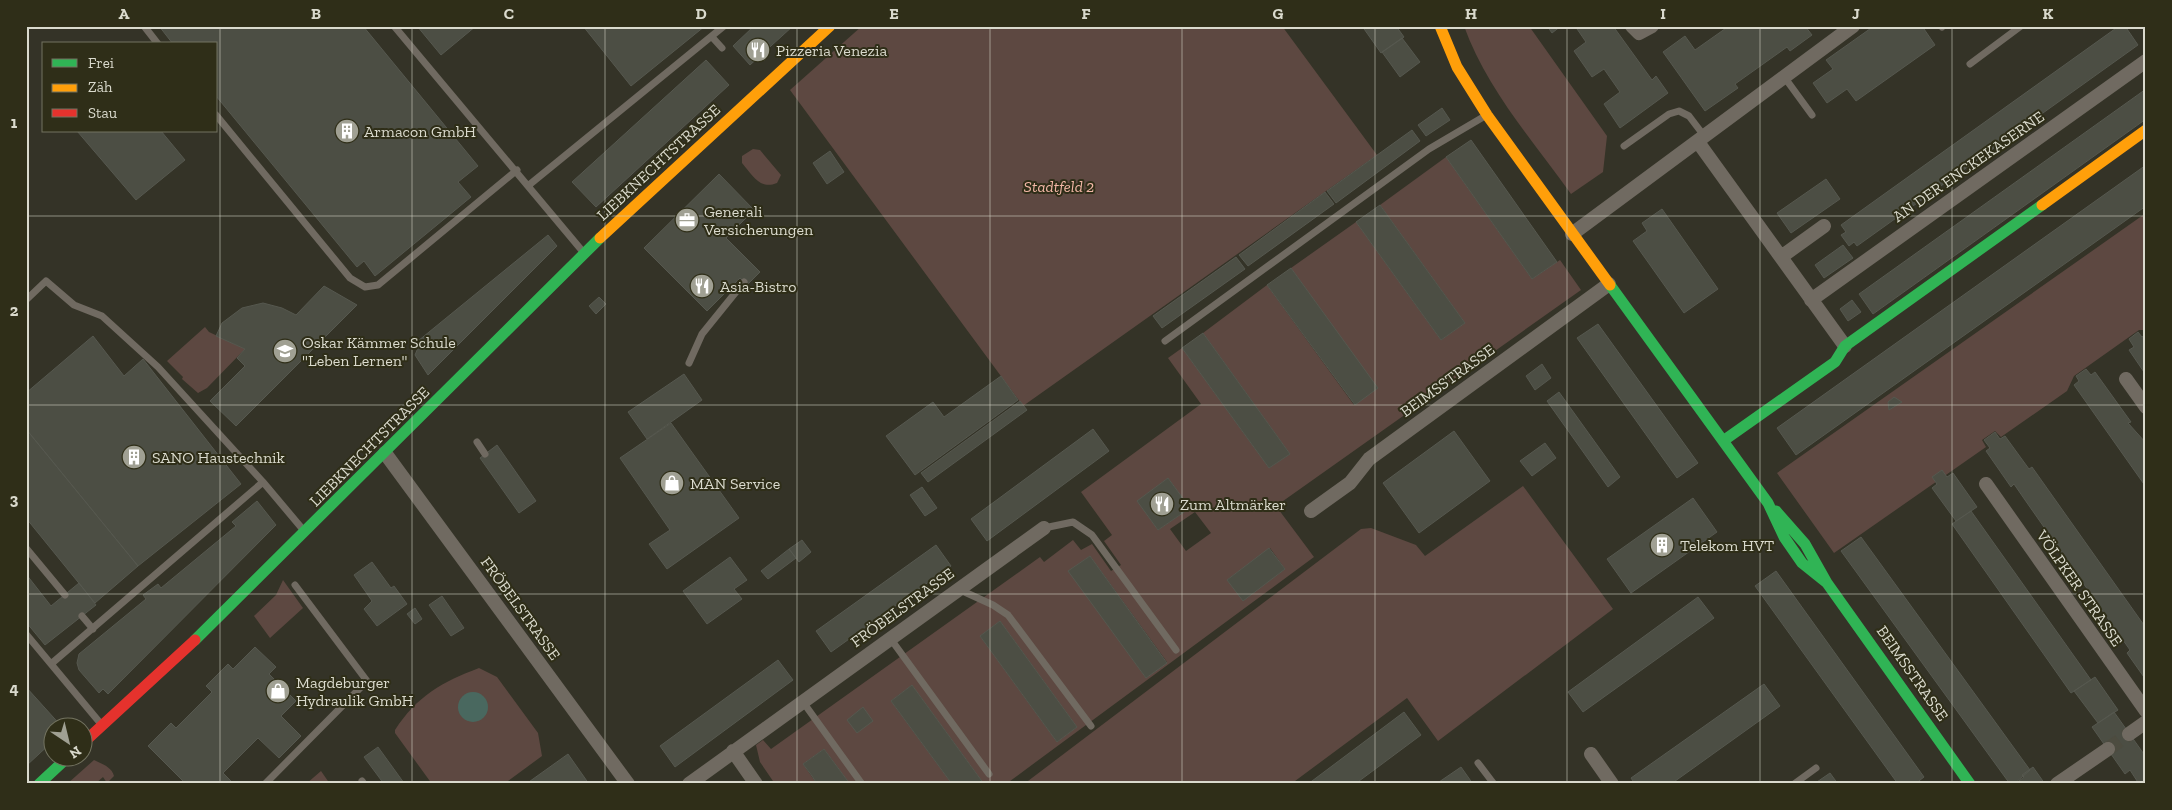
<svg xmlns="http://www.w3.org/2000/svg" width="2172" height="810" font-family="'Zilla Slab',serif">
	<rect width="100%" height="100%" fill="#343327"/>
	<path fill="#5d4841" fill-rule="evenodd" d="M862,26H1282L1377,155L1023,406L790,90Z
		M1464,26H1529L1607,136L1603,172L1571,194C1533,141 1486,88 1464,26Z
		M753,149L760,150L781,175L777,183C760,190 753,176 742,163V156Z
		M1446,157L1532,279L1560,260L1581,290L1276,506L1314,557L1006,784H984L912,685L891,701L952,784H850L824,749L803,764L817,784H775L760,762L756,745L763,740L771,749L1040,557L1044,562L1073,540L1081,550L1092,544L1111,571L1121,565L1104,541L1112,535L1081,492L1201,404L1168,358L1182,348L1269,468L1290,454L1203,333L1267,285L1354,405L1377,388L1291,268L1356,222L1441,340L1465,323L1380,205ZM1168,478L1190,508L1158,530L1138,501ZM1195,512L1211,533L1186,551L1170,529ZM1270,548L1285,569L1243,600L1227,580ZM1090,556L1167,662L1146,678L1069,571ZM1000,621L1077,727L1057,742L980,636Z
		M2146,213V330H2139L2074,376L2067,391L2001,437L1995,431L1982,440L1986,447L1834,553L1777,473Z
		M205,327L209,332L245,349L207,388L198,393L182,379L183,377L167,361Z
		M1523,486L1613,609L1438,741L1407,698L1291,784H1024L1361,529L1371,528L1416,545L1425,556Z
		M283,580L303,608L270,638L254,616L276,595Z
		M479,668L497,677L538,733L542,756L504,784H432L395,733V730C417,696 442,682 479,668Z
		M94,760C102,764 112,767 114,776L107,783L103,777L95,784H67Z
		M321,771L330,784H306Z"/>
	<path fill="#49685f" d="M458 707a15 15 0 1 1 30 0a15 15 0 1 1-30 0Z"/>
	<path fill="#4c4e44" stroke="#56584f" d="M159,26H363L478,166L458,182L471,197L375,276L364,261L357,267L216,96V44H173Z
		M417,26H476L441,55Z
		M583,26H705L631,86Z
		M754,26H793L750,65L733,46Z
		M1362,26H1396L1404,37L1381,53Z
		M1547,26H1561L1552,33Z
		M1575,26H1613L1652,80L1656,76L1668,93L1620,128L1604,104L1620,92L1604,69L1592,77L1574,51L1586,42Z
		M1729,26H1805L1812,35L1790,51L1787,47L1735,84L1738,88L1705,111L1663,52L1685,36L1695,50Z
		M1874,26H1922L1935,45L1856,101L1847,89L1827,103L1813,83L1833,69L1826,60Z
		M2119,26H2125L2138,45L1857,246L1854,242L1849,246L1841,235L1846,232L1841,225Z
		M1402,38L1420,62L1400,77L1382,52Z
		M706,60L729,85L596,207L572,182Z
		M2146,89V119L1873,314L1859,294Z
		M1442,108L1450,120L1426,136L1418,125Z
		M1412,130L1420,141L1336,203L1327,191Z
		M77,131H161L185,160L136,200Z
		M1471,140L1557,262L1532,279L1446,157Z
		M830,151L844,172L827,184L813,163Z
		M2146,165V206L1796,455L1777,428Z
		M719,174L754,210L726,238L760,272L747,285L740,278L707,311L644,248Z
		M1826,179L1840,199L1791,233L1777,213Z
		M1325,192L1334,204L1248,266L1239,255Z
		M1380,205L1465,323L1441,340L1356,222Z
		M1662,209L1718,289L1684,313L1633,241L1647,231L1642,223Z
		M548,235L557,246L428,375L415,355L420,343L418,341Z
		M1843,245L1853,258L1824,278L1815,265Z
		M1236,257L1245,269L1162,328L1153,316Z
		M1291,268L1378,388L1355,405L1267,285Z
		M324,286L357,305L236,426L210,401L245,366L237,358L245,349L216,336L222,323L242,308L263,303L282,308L296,315Z
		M599,297L606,304L596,314L589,306Z
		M1852,300L1861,312L1848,321L1840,309Z
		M1598,324L1698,463L1677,478L1577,338Z
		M2138,332L2142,337L2146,334V375L2129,350L2134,347L2129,339Z
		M1203,333L1290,454L1269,468L1182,348Z
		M93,336L124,376L143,359L241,484L138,566L26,429V393Z
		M1542,364L1551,378L1535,390L1526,376Z
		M2086,369L2091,375L2095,372L2131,422L2128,423L2146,443V487L2074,385L2079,381L2076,376Z
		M684,374L702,400L647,439L628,412Z
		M1001,376L1018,400L915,475L886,436L933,402L944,417Z
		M1559,392L1620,477L1608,487L1547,401Z
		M1894,397L1902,402L1889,410L1888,402Z
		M1020,401L1027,410L928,482L921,473Z
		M671,423L739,518L667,569L649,544L670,530L620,458Z
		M26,429L138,566L95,603L26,518Z
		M1093,429L1109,451L987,541L971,519Z
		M1454,431L1490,481L1419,533L1383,483Z
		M1995,432L2000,439L2005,436L2029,469L2032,467L2146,628V680L2127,653L2130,650L2025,500L2014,484L2011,487L1986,451L1990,448L1984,440Z
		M1545,443L1556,458L1532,476L1520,461Z
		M497,445L536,501L519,513L480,458Z
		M1942,470L1947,477L1953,473L1977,507L1956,521L1932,488L1937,484L1932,477Z
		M1168,478L1190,508L1158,530L1137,501Z
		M922,487L937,508L925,516L910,495Z
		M1693,498L1717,532L1631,593L1607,559Z
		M257,501L276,525L108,694L103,689L99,693L79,670L77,663L79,654L146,599L143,595L158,584L161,588L236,526L232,522Z
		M1971,511L2091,680L2071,693L1952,524Z
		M1861,537L2030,770L2014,784H2010L1841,551Z
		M802,540L811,552L799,562L789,549Z
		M936,545L951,566L831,652L816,631Z
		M1269,548L1285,569L1243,601L1227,580Z
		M789,549L796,558L768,579L761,571Z
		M1090,556L1167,663L1146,678L1068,571Z
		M730,557L747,580L734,589L742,599L707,624L683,591Z
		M372,562L391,588L394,586L407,604L377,626L364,609L372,601L354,575Z
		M1776,571L1924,777L1915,784H1898L1755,586Z
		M26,574L51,606L79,583L96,605L45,645L26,622Z
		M442,596L464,628L451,636L429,605Z
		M1698,597L1714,618L1583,712L1568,692Z
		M415,608L422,619L415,624L407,614Z
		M1000,621L1077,727L1057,742L980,636Z
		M255,647L276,667L269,674L296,701L281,716L301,736L279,758L258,738L223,773L232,782L230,784H186L148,746L171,723L176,728L212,692L206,686L228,664L233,669Z
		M778,660L793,680L675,767L660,746Z
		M2095,677L2118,710L2098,723L2074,691Z
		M1764,684L1780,706L1671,784H1635L1631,778Z
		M912,685L984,784H952L891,701Z
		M26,687L63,728H52V742L26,766Z
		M863,707L873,721L857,733L847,720Z
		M1404,712L1421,735L1378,767L1355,784H1308Z
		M2114,712L2146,757V784H2139L2130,770L2125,774L2092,727Z
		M378,747L404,783V784H384L364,757Z
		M824,749L850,784H817L812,776L803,764Z
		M568,754L589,784H526Z
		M1461,767L1473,784L1439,782Z
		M2033,767L2045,784H2015L2024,777L2022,775Z
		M1830,773L1838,784H1814Z"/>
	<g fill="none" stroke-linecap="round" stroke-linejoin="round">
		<path stroke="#4d4c40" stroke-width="14" stroke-dasharray="14 7" stroke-linecap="butt" d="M2108,749L2129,734"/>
		<path stroke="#706a61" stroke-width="7" d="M144,26L158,44
			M394,26L584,253
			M1942,27L1943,26
			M712,37L722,48
			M1970,64L2021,26
			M1785,78L1812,115
			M216,115L350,278L365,287L378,285L517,170
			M1624,146L1669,114L1679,111L1689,116L1705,137
			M529,185L724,26
			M26,300L46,281L74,305L102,316L158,367L263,482
			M1165,341L1429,149L1485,116
			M689,363L702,334L744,282
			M477,442L485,454
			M1044,528L1073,522L1092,535L1176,650
			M26,548L65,595
			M958,589L993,605L1008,615L1091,726
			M82,616L93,629
			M26,634L51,664
			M890,638L989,774
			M803,702L862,784
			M101,724L51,664L263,482L305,532
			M1478,763L1494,784
			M362,781L364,784
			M265,784L367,681L295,585
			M1794,784L1816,768"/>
		<path stroke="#706a61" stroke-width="14" d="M1632,26L1639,33L1652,26
			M1698,142L1845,346
			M1572,234L1853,26
			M1781,257L1824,226
			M1811,300L2146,61
			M2126,379L2146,407
			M385,453L628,784
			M1986,484L2146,711
			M1311,511L1350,483L1369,459L1609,284
			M2129,734L2146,722
			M733,751L756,784
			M1591,754L1612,784
			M689,784L1044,528
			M2057,784L2108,749"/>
		<path stroke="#30b455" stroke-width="11" d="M1610,285L1768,503L1784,537L1802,563L1827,583
			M1723,441L1835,362L1845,346L2042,205
			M1776,511L1805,544L1827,583L1970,784
			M195,640L600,238
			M39,784L67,758"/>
		<path stroke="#ff9f0a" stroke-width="11" d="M1440,26L1457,67L1487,115L1610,285
			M2042,205L2146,130
			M600,238L830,26"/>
		<path stroke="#e5322d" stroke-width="11" d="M82,744L195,640"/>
	</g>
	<path fill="none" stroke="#dadacd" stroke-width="1" stroke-opacity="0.55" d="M220,26V784M412,26V784M605,26V784M797,26V784M990,26V784M1182,26V784M1375,26V784M1567,26V784M1760,26V784M1952,26V784M26,216H2146M26,405H2146M26,594H2146"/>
	<defs>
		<g id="restaurant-disc" transform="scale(1.25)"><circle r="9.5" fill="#a0a093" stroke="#2f2e18"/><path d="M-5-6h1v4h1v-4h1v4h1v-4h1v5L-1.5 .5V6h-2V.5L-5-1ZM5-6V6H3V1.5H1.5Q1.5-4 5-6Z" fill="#fff"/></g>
		<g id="building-disc" transform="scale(1.25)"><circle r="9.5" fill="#a0a093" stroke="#2f2e18"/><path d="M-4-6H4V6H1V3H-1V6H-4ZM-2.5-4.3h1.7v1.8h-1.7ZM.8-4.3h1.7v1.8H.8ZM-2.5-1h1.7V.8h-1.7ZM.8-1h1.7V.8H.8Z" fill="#fff"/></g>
		<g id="office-disc" transform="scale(1.25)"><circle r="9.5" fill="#a0a093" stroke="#2f2e18"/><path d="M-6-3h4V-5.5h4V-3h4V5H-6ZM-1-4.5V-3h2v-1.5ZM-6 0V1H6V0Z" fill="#fff"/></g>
		<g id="school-disc" transform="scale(1.25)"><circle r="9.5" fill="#a0a093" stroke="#2f2e18"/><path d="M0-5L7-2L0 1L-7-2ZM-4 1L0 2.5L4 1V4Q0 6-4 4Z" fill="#fff"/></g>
		<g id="shop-disc" transform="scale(1.25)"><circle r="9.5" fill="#a0a093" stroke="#2f2e18"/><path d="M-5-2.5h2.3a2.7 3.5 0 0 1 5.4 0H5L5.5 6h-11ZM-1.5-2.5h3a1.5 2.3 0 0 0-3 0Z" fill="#fff"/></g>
	</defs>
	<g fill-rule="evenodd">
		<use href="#restaurant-disc" x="758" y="50"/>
		<use href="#building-disc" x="347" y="131"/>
		<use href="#office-disc" x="687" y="220"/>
		<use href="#restaurant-disc" x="702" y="286"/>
		<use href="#school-disc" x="285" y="351"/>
		<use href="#building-disc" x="134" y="457"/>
		<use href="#shop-disc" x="672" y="483"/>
		<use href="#restaurant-disc" x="1162" y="504"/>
		<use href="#building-disc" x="1662" y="545"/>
		<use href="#shop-disc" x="278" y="691"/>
	</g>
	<g text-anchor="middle" stroke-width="4" stroke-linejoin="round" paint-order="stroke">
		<g font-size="16" fill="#dadacd" stroke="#2f2e18" text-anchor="start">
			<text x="776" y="56">Pizzeria Venezia</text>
			<text x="364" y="137">Armacon GmbH</text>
			<text x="704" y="217">Generali<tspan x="704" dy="18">Versicherungen</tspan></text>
			<text x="720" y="292">Asia-Bistro</text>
			<text x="302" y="348">Oskar Kämmer Schule<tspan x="302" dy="18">"Leben Lernen"</tspan></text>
			<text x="152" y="463">SANO Haustechnik</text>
			<text x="690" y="489">MAN Service</text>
			<text x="1180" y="510">Zum Altmärker</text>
			<text x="1680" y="551">Telekom HVT</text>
			<text x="296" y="688">Magdeburger<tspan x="296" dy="18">Hydraulik GmbH</tspan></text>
		</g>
		<g font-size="16" fill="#dadacd" stroke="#2f2e18">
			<text transform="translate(658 162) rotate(-43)" y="6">LIEBKNECHTSTRASSE</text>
			<text transform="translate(1968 166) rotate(-35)" y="6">AN DER ENCKEKASERNE</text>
			<text transform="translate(1447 380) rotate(-36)" y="6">BEIMSSTRASSE</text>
			<text transform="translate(369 446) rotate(-45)" y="6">LIEBKNECHTSTRASSE</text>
			<text transform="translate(2080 588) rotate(55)" y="6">VÖLPKER STRASSE</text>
			<text transform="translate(902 607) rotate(-36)" y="6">FRÖBELSTRASSE</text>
			<text transform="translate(521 608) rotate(54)" y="6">FRÖBELSTRASSE</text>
			<text transform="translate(1913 673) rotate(55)" y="6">BEIMSSTRASSE</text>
		</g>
		<g font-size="16" font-style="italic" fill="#f2b7a6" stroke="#2f2e18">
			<text x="1059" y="192">Stadtfeld 2</text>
		</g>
	</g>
	<rect width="2172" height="810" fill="none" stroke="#2f2e18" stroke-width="55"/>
	<rect x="42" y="42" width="175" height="90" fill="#2f2e18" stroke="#737360"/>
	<rect x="52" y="59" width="25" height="8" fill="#30b455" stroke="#737360"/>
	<text x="88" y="68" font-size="15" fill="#dadacd">Frei</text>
	<rect x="52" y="84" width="25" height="8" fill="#ff9f0a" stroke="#737360"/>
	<text x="88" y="92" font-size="15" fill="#dadacd">Zäh</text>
	<rect x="52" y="109" width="25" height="8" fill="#e5322d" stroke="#737360"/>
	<text x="88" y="118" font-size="15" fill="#dadacd">Stau</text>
	<g transform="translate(68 742) rotate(145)"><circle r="24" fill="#2f2e18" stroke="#737360"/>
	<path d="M0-4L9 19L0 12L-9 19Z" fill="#a0a093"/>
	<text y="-8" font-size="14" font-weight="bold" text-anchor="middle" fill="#dadacd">N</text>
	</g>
	<rect x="28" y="28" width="2116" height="754" fill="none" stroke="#dadacd" stroke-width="2"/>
	<g font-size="16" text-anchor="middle" font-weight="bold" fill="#dadacd">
		<text x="124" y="19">A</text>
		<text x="316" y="19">B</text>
		<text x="509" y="19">C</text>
		<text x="701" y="19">D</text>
		<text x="894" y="19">E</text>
		<text x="1086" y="19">F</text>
		<text x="1278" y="19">G</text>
		<text x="1471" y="19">H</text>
		<text x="1663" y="19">I</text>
		<text x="1856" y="19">J</text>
		<text x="2048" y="19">K</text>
		<text x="14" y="128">1</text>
		<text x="14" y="316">2</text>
		<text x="14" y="505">3</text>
		<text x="14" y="694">4</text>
	</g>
</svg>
